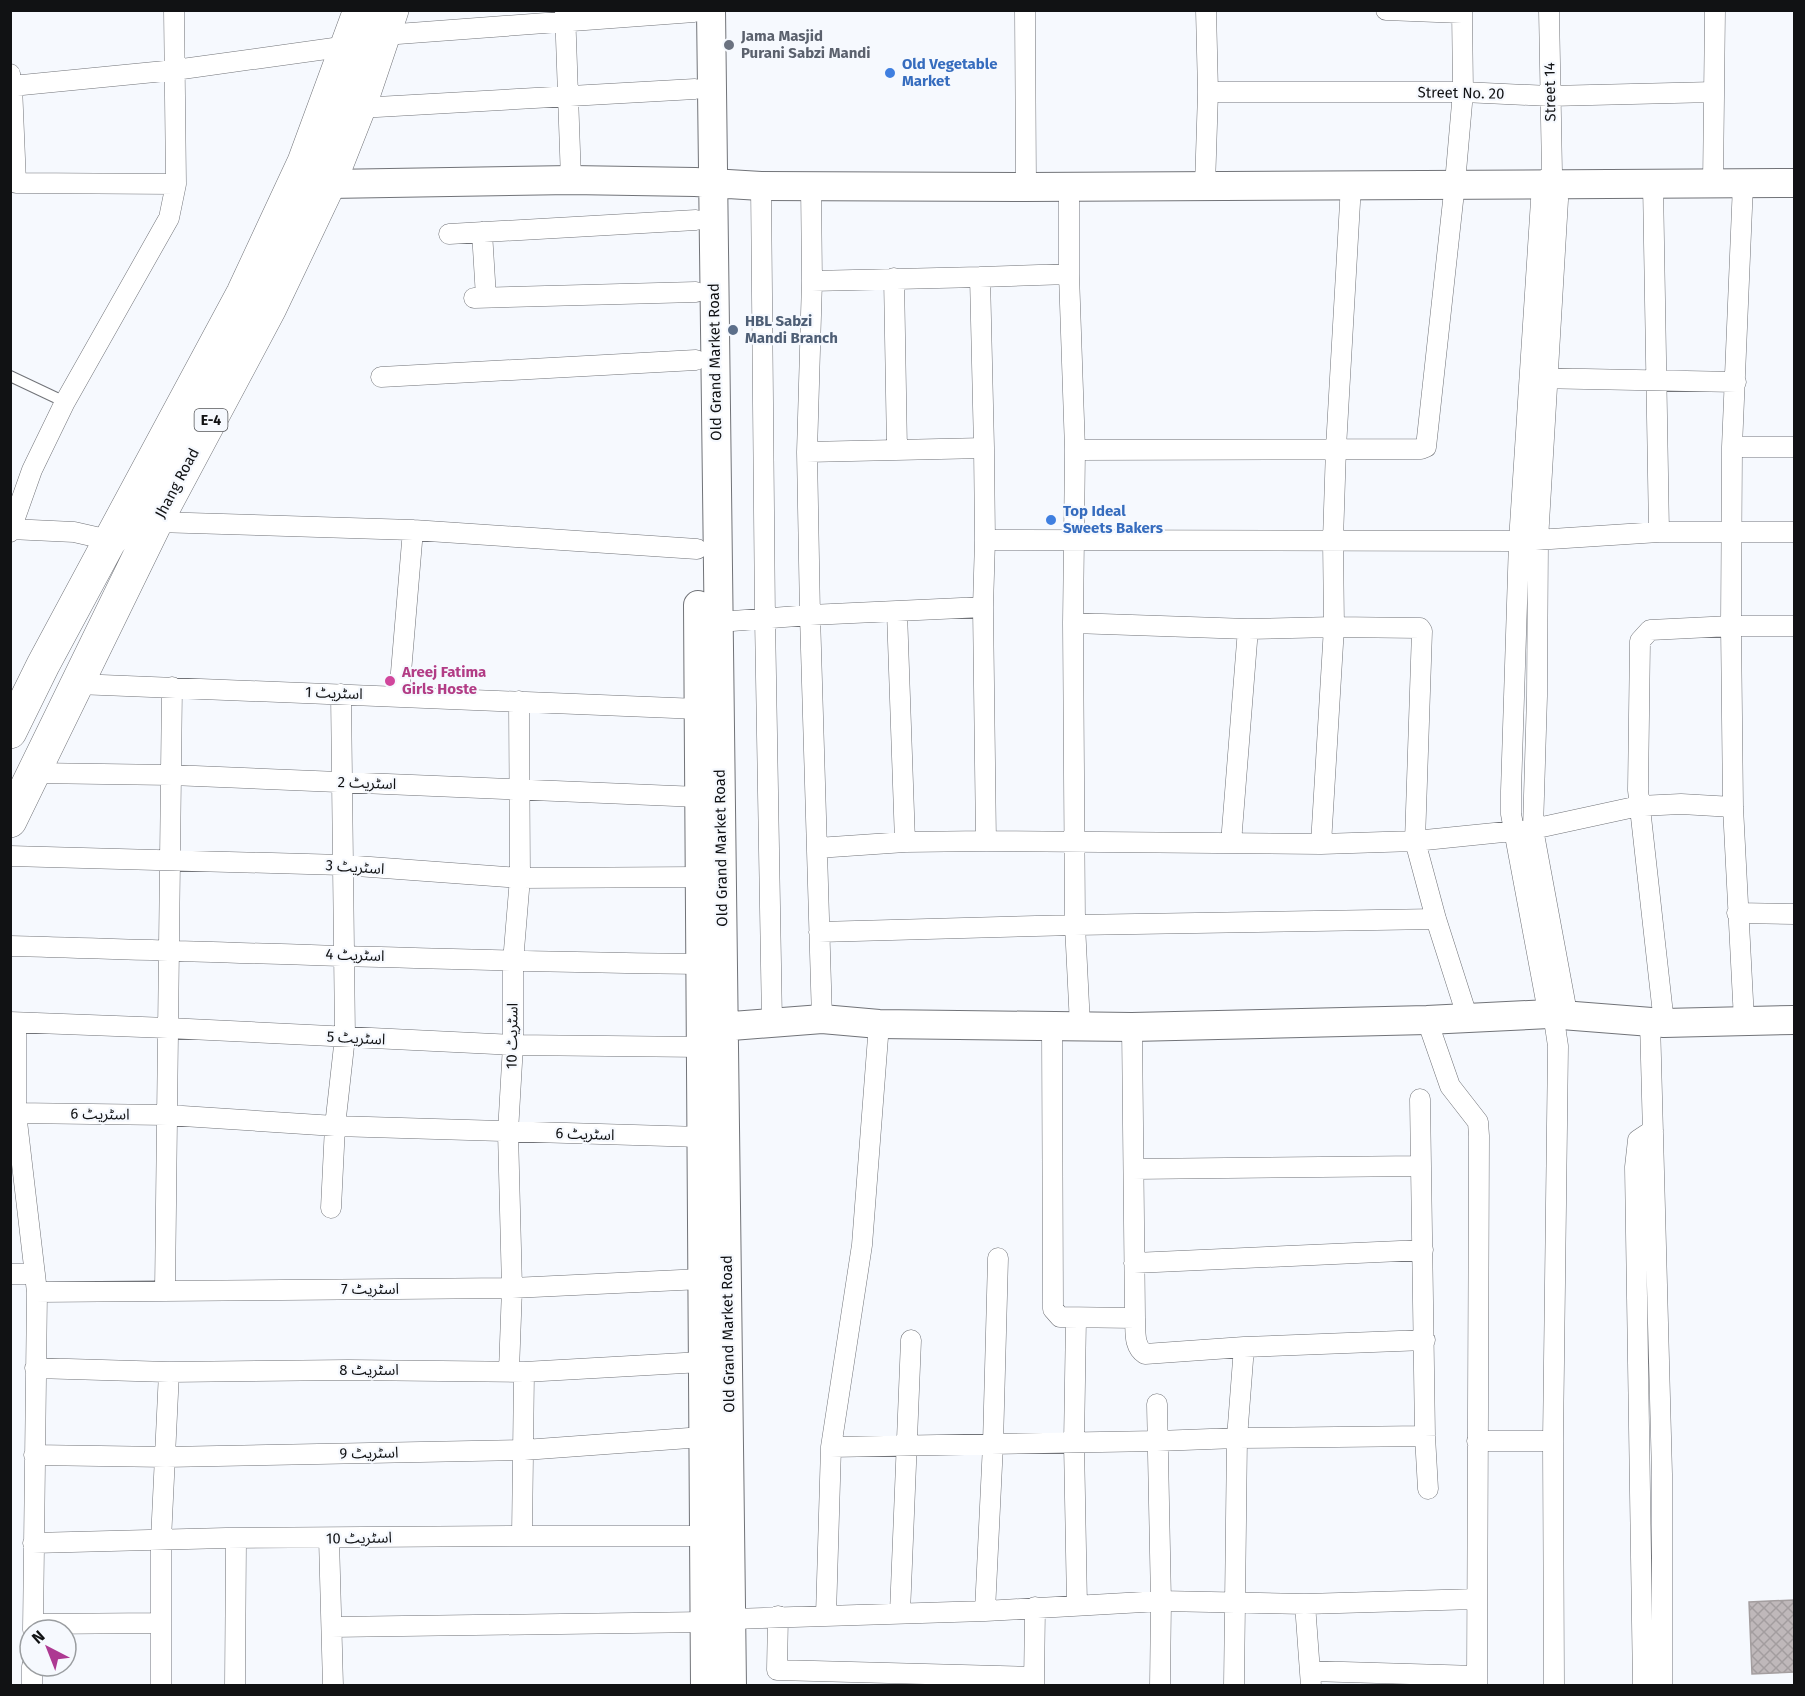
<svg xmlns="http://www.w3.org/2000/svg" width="1805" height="1696" font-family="'Fira Sans','Noto Sans Arabic',sans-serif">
	<defs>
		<pattern id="building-cross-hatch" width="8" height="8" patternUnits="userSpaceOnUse" patternTransform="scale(1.5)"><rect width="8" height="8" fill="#bfb8ba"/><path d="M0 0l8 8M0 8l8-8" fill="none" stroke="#a39d9f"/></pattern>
	</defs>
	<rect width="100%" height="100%" fill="#f6f9fe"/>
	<path fill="url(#building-cross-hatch)" stroke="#a49e9f" stroke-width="1.5" d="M1794,1600V1672L1752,1674L1749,1602Z"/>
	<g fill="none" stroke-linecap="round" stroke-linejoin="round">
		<g stroke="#717378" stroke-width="12">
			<path id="lane" d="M10,376L65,402"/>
		</g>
		<g stroke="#717378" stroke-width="21">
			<path id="street" d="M565,10L571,180
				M1025,10L1026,187
				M1386,10L1462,13
				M1549,10L1552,173L1557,186L1558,200L1538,540L1537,696L1533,829L1565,1002L1555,1024
				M384,35L694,12
				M10,74L12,86L175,70L348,46
				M12,86L16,183L176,184
				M1208,92H1463L1550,96L1714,92
				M359,108L695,89
				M1550,175L1542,185L1519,541L1511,791V814L1546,1001L1555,1026L1558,1046L1553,1441L1554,1686
				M1713,183L1715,10
				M1653,184L1659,532
				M1743,184L1732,447L1731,626L1733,807L1744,1020
				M811,185L812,281L807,452L810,615L822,1019
				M761,186L765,619L772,1022
				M1069,186V274L1075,450L1073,623L1075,925L1080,1025
				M1205,186L1208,92L1206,10
				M482,232L486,297
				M449,234L696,220
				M980,277L1069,274
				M894,278L897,450
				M812,281L980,277L984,448
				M474,298L696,292
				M381,377L696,360
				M1535,378L1736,382
				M1732,447H1794
				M1075,450L1421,449L1426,447L1455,183L1463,92L1462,10
				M807,452L984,448L985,540L983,607L986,841
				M156,522L413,530L697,549
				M10,529L74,532L118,542
				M10,532L32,470L65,402L169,218L176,184L174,10
				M985,540L1519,541L1659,532H1794
				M897,612L905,842
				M707,623L810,615L983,607
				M1073,623L1248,629L1334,627L1420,628L1422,631L1415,841L1436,919L1468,1019
				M77,684L699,709
				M399,696L413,530
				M34,773L171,775L699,797
				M1231,843L1248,629
				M1321,844L1334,627L1333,540L1336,448L1351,185
				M817,848L905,842L986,841L1321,844L1415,841L1533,829L1639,806L1681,804L1733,807
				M10,856L343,865L520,878L700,877
				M1737,913L1794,914
				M819,932L1075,925L1436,919
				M10,946C240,952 470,962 700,964
				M1427,1020L1450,1086L1478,1122L1479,1136L1477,1686
				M1650,1021L1662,1474V1686
				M10,1022L168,1028L513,1045L702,1047
				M16,1023V1113L37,1292L33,1630
				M1664,1023L1638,790L1640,641L1650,630L1731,626H1794
				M879,1024L862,1245L831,1447L1157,1441L1237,1438L1234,1686
				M1052,1025L1053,1309L1060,1317L1135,1318
				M1132,1027L1135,1318C1136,1331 1133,1346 1145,1354L1244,1347L1425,1340
				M1420,1099L1425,1436L1428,1489
				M16,1113L167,1115L335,1126L701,1137
				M1134,1169L1421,1166
				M331,1208L335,1126L345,1037L341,694
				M1134,1263L1423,1250
				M10,1274H35
				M165,1291L172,687
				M37,1292L512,1288L702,1279
				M1076,1318L1074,1443L1077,1605
				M1244,1347L1237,1438L1425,1436
				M35,1368L169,1372L348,1370L524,1372L702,1362
				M509,1371L512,1288L508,1132L513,1045V962L520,878L519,701
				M1157,1404L1161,1601L1160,1686
				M1477,1441H1553
				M34,1455L166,1457L524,1450L703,1437
				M522,1536H704
				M329,1539L333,1686
				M33,1543L226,1538L522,1536L524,1372
				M1305,1604L1311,1686
				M985,1611L993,1444L998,1258
				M900,1613L911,1340
				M826,1615L831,1447
				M778,1616L777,1670L1034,1677
				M732,1619L985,1611L1161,1601L1305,1604L1476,1599
				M33,1624L161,1623
				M332,1627L704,1622
				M1310,1671L1477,1676
				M32,1686V1666
				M161,1686V1540L169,1372
				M235,1686L236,1539
				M1034,1686L1035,1607
				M1643,1686L1635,1167L1638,1140L1653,1130"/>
		</g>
		<g stroke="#717378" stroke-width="30">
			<path id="secondary" d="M711,10L732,1686
				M329,184L571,180L695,182L761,186L1026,187L1794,183
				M698,605L705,1686
				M706,1028L822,1019L879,1024L1132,1027L1427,1020L1549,1014L1664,1023L1794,1020"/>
		</g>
		<g stroke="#717378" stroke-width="34">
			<path id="highway" d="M10,732L43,665L243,293L304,162L360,10
				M10,821L156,522L270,308L329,184L359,108L392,10"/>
		</g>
		<use href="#lane" stroke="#fff" stroke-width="10"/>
		<use href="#street" stroke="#fff" stroke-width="20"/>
		<use href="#secondary" stroke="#fff" stroke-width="28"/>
		<use href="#highway" stroke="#fff" stroke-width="33"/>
	</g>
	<circle fill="#6b7280" stroke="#f6f9fe" stroke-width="2" cx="729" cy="45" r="6"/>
	<g fill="#3f7fe0" stroke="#f6f9fe" stroke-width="2">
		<circle cx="890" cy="73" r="6"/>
		<circle cx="1051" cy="520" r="6"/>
	</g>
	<circle fill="#5c6f8a" stroke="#f6f9fe" stroke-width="2" cx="733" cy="330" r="6"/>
	<circle fill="#d1479c" stroke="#f6f9fe" stroke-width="2" cx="390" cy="681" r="6"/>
	<g text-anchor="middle" stroke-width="4.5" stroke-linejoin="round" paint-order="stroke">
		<rect fill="#f6f9fe" stroke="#56575a" stroke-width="1.5" x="194.5" y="409" width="33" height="22" rx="4.5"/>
		<g font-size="14" font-weight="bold" fill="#111214">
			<text x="211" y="425">E-4</text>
		</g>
		<g font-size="15" font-weight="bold" fill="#5b616d" stroke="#f6f9fe" text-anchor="start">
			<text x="741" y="41">Jama Masjid<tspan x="741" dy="17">Purani Sabzi Mandi</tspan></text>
		</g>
		<g font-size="15" font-weight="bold" fill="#366cbe" stroke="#f6f9fe" text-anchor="start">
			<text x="902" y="69">Old Vegetable<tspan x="902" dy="17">Market</tspan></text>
			<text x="1063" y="516">Top Ideal<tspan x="1063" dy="17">Sweets Bakers</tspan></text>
		</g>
		<g font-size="15" fill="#111214" stroke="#f6f9fe">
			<text transform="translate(1550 92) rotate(-91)" y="5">Street 14</text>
			<text transform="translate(1461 93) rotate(1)" y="5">Street No. 20</text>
			<text transform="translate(715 362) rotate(-91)" y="5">Old Grand Market Road</text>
			<text transform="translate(177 483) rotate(-62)" y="5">Jhang Road</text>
			<text transform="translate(334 693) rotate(2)" y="5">اسٹریٹ 1</text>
			<text transform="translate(367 783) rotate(2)" y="5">اسٹریٹ 2</text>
			<text transform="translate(721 848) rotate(-91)" y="5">Old Grand Market Road</text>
			<text transform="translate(355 867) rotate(4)" y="5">اسٹریٹ 3</text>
			<text transform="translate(355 955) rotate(2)" y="5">اسٹریٹ 4</text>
			<text transform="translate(512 1036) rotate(-89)" y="5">اسٹریٹ 10</text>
			<text transform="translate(356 1038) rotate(3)" y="5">اسٹریٹ 5</text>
			<text transform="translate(100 1114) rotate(1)" y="5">اسٹریٹ 6</text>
			<text transform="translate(585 1134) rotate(2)" y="5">اسٹریٹ 6</text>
			<text x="370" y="1294">اسٹریٹ 7</text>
			<text transform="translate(728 1334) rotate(-91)" y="5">Old Grand Market Road</text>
			<text x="369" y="1375">اسٹریٹ 8</text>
			<text transform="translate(369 1453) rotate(-1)" y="5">اسٹریٹ 9</text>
			<text transform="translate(359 1538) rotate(-1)" y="5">اسٹریٹ 10</text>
		</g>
		<g font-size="15" font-weight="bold" fill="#4e5e75" stroke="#f6f9fe" text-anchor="start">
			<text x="745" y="326">HBL Sabzi<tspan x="745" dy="17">Mandi Branch</tspan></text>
		</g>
		<g font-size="15" font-weight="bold" fill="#b23c85" stroke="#f6f9fe" text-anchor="start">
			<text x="402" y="677">Areej Fatima<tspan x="402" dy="17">Girls Hoste</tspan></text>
		</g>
	</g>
	<rect width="1805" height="1696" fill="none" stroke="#111214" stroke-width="24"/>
	<g transform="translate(48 1648) rotate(318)"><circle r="28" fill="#f6f9fe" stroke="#9a9da0" stroke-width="1.5"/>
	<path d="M0-4.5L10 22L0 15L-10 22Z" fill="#ad3992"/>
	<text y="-9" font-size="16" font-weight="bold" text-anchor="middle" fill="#111214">N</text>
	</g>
</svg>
